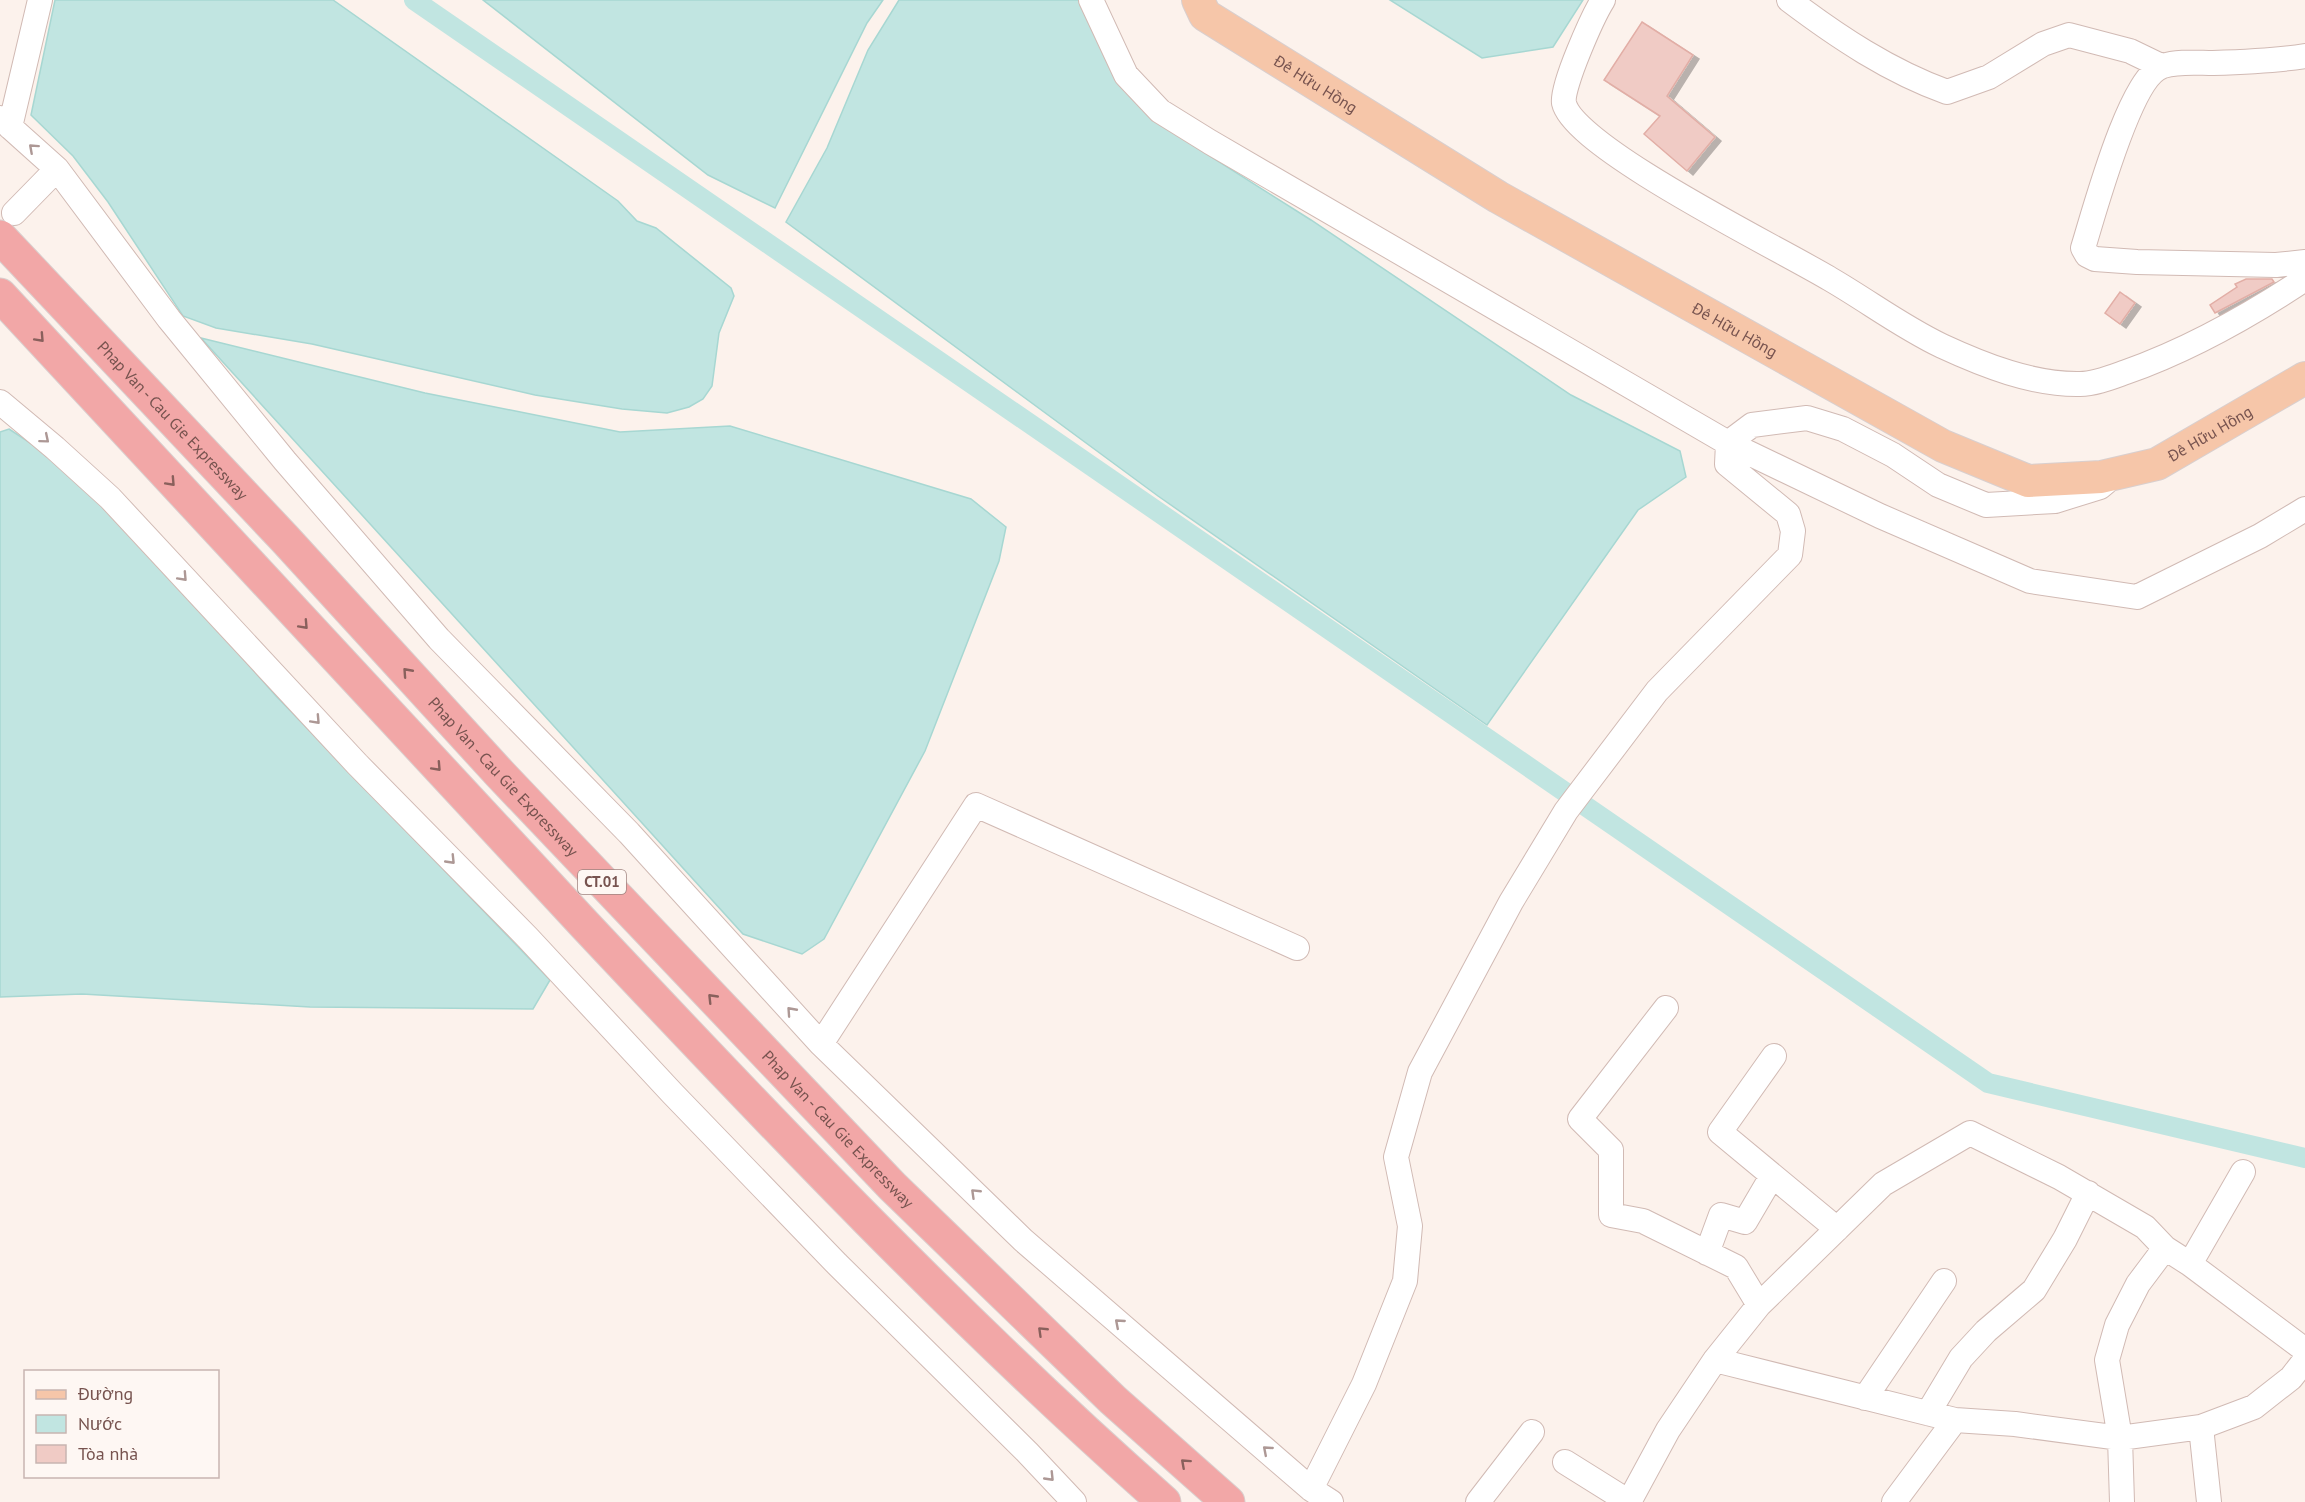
<svg xmlns="http://www.w3.org/2000/svg" width="2305" height="1502" font-family="'PT Sans',sans-serif">
	<defs>
		<filter id="shadow"><feDropShadow dx="6" dy="4" stdDeviation="0" flood-color="#0004"/></filter>
	</defs>
	<rect width="100%" height="100%" fill="#fcf2ec"/>
	<path fill="#c1e5e1" stroke="#a7d7d2" stroke-width="1.5" d="M55,0H333L618,201L637,221L656,228L731,288L734,296L719,333L712,386L703,399L689,407L667,413L622,409L535,395L312,344L216,328L183,316L108,202L73,156L31,115Z
		M483,0H883L867,23L775,208L708,175Z
		M899,0H1079L1117,74L1146,107L1197,148L1311,220L1571,395L1680,451L1686,477L1638,510L1487,725L1158,496L786,222L827,148L868,50Z
		M1390,0H1583L1553,47L1482,58Z
		M201,338L425,393L620,432L730,426L971,499L1006,527L999,561L925,751L824,939L802,954L743,934Z
		M9,429L53,458L114,512L276,696L550,980L533,1009L310,1007L82,994L0,997V432Z"/>
	<g fill="none" stroke-linecap="round" stroke-linejoin="round">
		<path stroke="#c1e5e1" stroke-width="20" d="M414,0L1988,1083L2305,1158"/>
	</g>
	<path fill="#f0cbc5" stroke="#e2aea6" stroke-width="1.5" filter="url(#shadow)" d="M1642,22L1693,55L1667,96L1715,137L1687,171L1644,134L1660,116L1604,80Z
		M2246,279H2272L2274,282L2215,313L2210,305L2237,287L2235,284Z
		M2120,292L2135,303L2120,324L2105,313Z"/>
	<g fill="none" stroke-linecap="round" stroke-linejoin="round">
		<g stroke="#d1bab4" stroke-width="26">
			<path id="minor" d="M1091,0L1126,75L1160,111L1210,142L1728,443L1880,516L2030,581L2137,597L2260,536L2305,509
				M1603,0C1593,16 1561,87 1564,103C1574,148 1784,251 1830,279C1868,301 1902,327 1942,346C1983,365 2033,385 2080,384C2095,384 2112,377 2126,372C2189,350 2249,316 2305,279
				M1789,0C1838,37 1889,71 1947,92L1989,77L2043,44L2069,35L2130,51L2161,66
				M2305,56C2275,61 2244,62 2213,63C2198,63 2178,61 2163,66C2130,76 2094,213 2083,248L2087,255L2095,259L2137,262L2276,265L2305,262
				M0,118L57,169L169,319L285,461L439,639L629,833L821,1044L1023,1240L1311,1489L1331,1502
				M10,127L40,0
				M14,213L57,169
				M0,402L55,448L110,498L357,764L528,938L672,1093L837,1264L1027,1452L1074,1502
				M1666,1008L1580,1119L1611,1150V1215L1643,1221L1736,1267L1759,1305
				M821,1044L976,805L1297,948
				M1774,1056L1720,1132L1837,1229
				M1707,1253L1721,1215L1745,1222L1772,1176
				M2190,1264L2243,1172
				M1715,1360L1955,1420L2015,1424L2120,1438L2201,1427L2254,1407L2291,1378L2305,1360
				M1865,1398L1944,1281
				M1928,1413L1961,1358L1986,1331L2034,1290L2065,1239L2088,1193
				M2201,1427L2209,1502
				M1565,1462L1629,1502L1668,1430L1715,1360L1759,1305L1883,1184L1970,1133L2059,1177L2145,1227L2165,1248L2190,1264L2305,1350
				M1311,1489L1364,1384L1405,1281L1410,1226L1396,1157L1420,1072L1511,902L1566,811L1657,691L1790,555L1793,531L1788,514L1727,464L1728,443L1752,425L1807,418L1843,429L1893,455L1938,485L1986,505L2055,501L2100,487L2106,482
				M1478,1502L1532,1432
				M1894,1502L1955,1420
				M2122,1502L2120,1438L2107,1360L2117,1325L2138,1284L2165,1248"/>
		</g>
		<g stroke="#d9cfce" stroke-width="34">
			<g id="major">
				<path id="s1" d="M1198,0L1205,15L1498,197L1943,446L2028,481L2101,477L2157,464L2305,378"/>
			</g>
		</g>
		<g stroke="#d9cfce" stroke-width="35">
			<g id="highway">
				<path id="s2" d="M0,237L285,539L500,774L892,1186L1113,1400L1228,1502"/>
				<path d="M0,295C194,506 389,716 585,925C772,1124 960,1322 1164,1502"/>
			</g>
		</g>
		<use href="#minor" stroke="#fff" stroke-width="24"/>
		<use href="#major" stroke="#f6c6a9" stroke-width="32"/>
		<use href="#highway" stroke="#f2a7a7" stroke-width="33"/>
	</g>
	<defs><path id="oneway-chevron" d="M-2-3.5L2.5 0L-2 3.5" fill="none" stroke-width="1.6" stroke-linecap="round" stroke-linejoin="round" transform="scale(1.5)"/></defs>
	<g stroke="#ad9895">
		<use href="#oneway-chevron" transform="translate(33 148) rotate(-138)"/>
		<use href="#oneway-chevron" transform="translate(45 439) rotate(40)"/>
		<use href="#oneway-chevron" transform="translate(183 577) rotate(47)"/>
		<use href="#oneway-chevron" transform="translate(316 720) rotate(47)"/>
		<use href="#oneway-chevron" transform="translate(451 860) rotate(46)"/>
		<use href="#oneway-chevron" transform="translate(791 1011) rotate(-132)"/>
		<use href="#oneway-chevron" transform="translate(975 1193) rotate(-136)"/>
		<use href="#oneway-chevron" transform="translate(1119 1323) rotate(-139)"/>
		<use href="#oneway-chevron" transform="translate(1267 1450) rotate(-139)"/>
		<use href="#oneway-chevron" transform="translate(1050 1477) rotate(46)"/>
	</g>
	<g stroke="#89605c">
		<use href="#oneway-chevron" transform="translate(40 338) rotate(47)"/>
		<use href="#oneway-chevron" transform="translate(171 482) rotate(47)"/>
		<use href="#oneway-chevron" transform="translate(304 625) rotate(47)"/>
		<use href="#oneway-chevron" transform="translate(407 672) rotate(-132)"/>
		<use href="#oneway-chevron" transform="translate(437 767) rotate(47)"/>
		<use href="#oneway-chevron" transform="translate(712 998) rotate(-134)"/>
		<use href="#oneway-chevron" transform="translate(1042 1331) rotate(-136)"/>
		<use href="#oneway-chevron" transform="translate(1185 1463) rotate(-138)"/>
	</g>
	<g text-anchor="middle" stroke-width="4.5" stroke-linejoin="round" paint-order="stroke">
		<rect fill="#fef7f3" stroke="#a08480" stroke-width="1.5" x="578" y="870" width="48" height="24" rx="4.5"/>
		<g font-size="15" font-weight="bold" fill="#77534f">
			<text x="602" y="887">CT.01</text>
		</g>
		<g font-size="16" fill="#77534f" stroke="#fef7f3">
			<text dy="6" stroke="none"><textPath href="#s1" startOffset="147">Đê Hữu Hồng</textPath></text>
			<text dy="6" stroke="none"><textPath href="#s1" startOffset="633">Đê Hữu Hồng</textPath></text>
			<text dy="6" stroke="none"><textPath href="#s2" startOffset="252">Phap Van - Cau Gie Expressway</textPath></text>
			<text dy="6" stroke="none"><textPath href="#s1" startOffset="1155">Đê Hữu Hồng</textPath></text>
			<text dy="6" stroke="none"><textPath href="#s2" startOffset="738">Phap Van - Cau Gie Expressway</textPath></text>
			<text dy="6" stroke="none"><textPath href="#s2" startOffset="1224">Phap Van - Cau Gie Expressway</textPath></text>
		</g>
	</g>
	<rect x="24" y="1370" width="195" height="108" fill="#fef7f3" stroke="#c8b5b1" stroke-width="1.5"/>
	<rect x="36" y="1390" width="30" height="9" fill="#f6c6a9" stroke="#c8b5b1" stroke-width="1.5"/>
	<text x="78" y="1400" font-size="18" fill="#77534f">Đường</text>
	<rect x="36" y="1415" width="30" height="18" fill="#c1e5e1" stroke="#c8b5b1" stroke-width="1.5"/>
	<text x="78" y="1430" font-size="18" fill="#77534f">Nước</text>
	<rect x="36" y="1445" width="30" height="18" fill="#f0cbc5" stroke="#c8b5b1" stroke-width="1.5"/>
	<text x="78" y="1460" font-size="18" fill="#77534f">Tòa nhà</text>
</svg>
